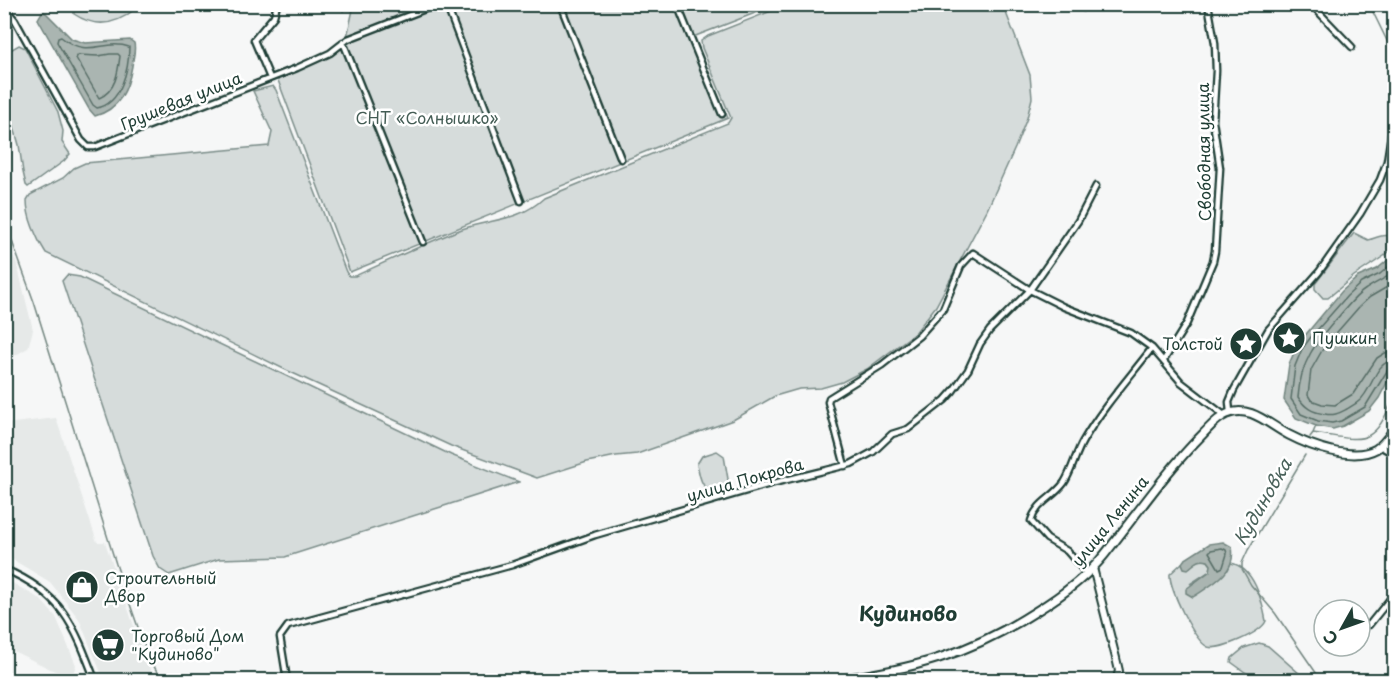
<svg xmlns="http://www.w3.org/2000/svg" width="1399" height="685" font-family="'Playpen Sans',sans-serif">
	<rect width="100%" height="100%" fill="#f6f7f7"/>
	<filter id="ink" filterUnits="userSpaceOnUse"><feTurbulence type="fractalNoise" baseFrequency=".0167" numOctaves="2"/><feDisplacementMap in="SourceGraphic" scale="12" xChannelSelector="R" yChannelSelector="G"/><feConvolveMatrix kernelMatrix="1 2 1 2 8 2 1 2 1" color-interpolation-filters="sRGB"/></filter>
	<g filter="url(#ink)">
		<path fill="#e6e9e8" d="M5,239L17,264L33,330L28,348L5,361Z
			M56,418L97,542H105L145,658L155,680H104L79,619L50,582L5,555V424Z
			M9,581L40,599L56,617L76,665L71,679L5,647V591Z"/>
		<path fill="#d6dcdb" stroke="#7a8c88" stroke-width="1.5" d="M77,5V4L135,5V9C116,25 95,28 74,14V7Z
			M354,5H776L693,37L728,118L350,272L276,75L330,51L347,37Z
			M786,5H1003L1030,75L1032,98L1027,118L1015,148L987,210L936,306L915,333L867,369L842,382L821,388L799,389L775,396L733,420L637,454L616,456L587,462L537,478L451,446L286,370L46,253C36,238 27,217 27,200L30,195L63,178L74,168L85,163L269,146L272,132L253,91L273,86L276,90L346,272L349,276H355C390,260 426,243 462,229C493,218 518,222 544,198L728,123L731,118L702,48L701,41L708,36Z
			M19,45L25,48L58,112L63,131L62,142L70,154L64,161L28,187L26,185L23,172L19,145L5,95V53Z
			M1354,233L1368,240C1376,238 1384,233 1393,237L1394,243L1392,249L1384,256L1354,276L1328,298H1323L1315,289V284Z
			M67,275L80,277L451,455L519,482L285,557L219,559L169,575L160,569L153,556L62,281Z
			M717,451L724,456L728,479L727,485L714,492C700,488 700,476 697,464L702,456Z
			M1202,559L1208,561L1211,565L1210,571L1190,584L1228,570L1231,563C1254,568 1262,600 1266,621C1261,633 1219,651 1208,647C1194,641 1169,588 1170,574L1182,563L1184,567H1190L1194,563Z
			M1259,643L1268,646L1301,675L1302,680H1256L1231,662L1232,658L1244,648Z"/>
		<path fill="#aab5b1" stroke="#72857f" stroke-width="1.5" d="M42,12L46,13L72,39L85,43L130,40L134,43C136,51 133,58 132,66C128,89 120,109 95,116L89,109L38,19Z
			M1394,255V369L1379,398L1369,411L1343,426L1333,429L1316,426L1296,418L1284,400L1289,364L1297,346L1307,333L1342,291L1358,277L1377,269Z
			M1223,542L1232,547C1237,573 1211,585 1193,597L1186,593V589L1210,571L1211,565L1208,561C1198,558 1195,564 1188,569L1184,568L1182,563L1184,560L1209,544Z"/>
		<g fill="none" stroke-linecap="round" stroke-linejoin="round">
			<path stroke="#576d66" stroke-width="1.5" d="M58,38L61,37C89,60 104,38 129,47C129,69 121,104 97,108L93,105L57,42Z
				M110,54H118L120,56C118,72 116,91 99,98L76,58L78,55L98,56Z
				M1394,262L1380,274L1361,283L1347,296L1311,337L1302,349L1295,366L1291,399L1301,414L1318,421L1332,423L1341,421L1365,407L1387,371L1394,368
				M1394,272C1385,279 1376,282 1366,289C1356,295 1348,306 1340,315C1316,343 1301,359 1298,397C1305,408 1312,412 1325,414C1334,416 1339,413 1347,409C1351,406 1356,404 1359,401C1373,390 1374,362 1394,360
				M1394,283L1370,297L1359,307L1324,347L1311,370L1308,395L1311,400L1322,404L1335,405L1353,394L1377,358L1385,353L1394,351
				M1222,548L1226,550L1227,554L1223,567L1219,569L1209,552L1211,550Z"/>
			<path stroke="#72857f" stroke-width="1.5" d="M1079,4L1083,12
				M1369,4L1394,55
				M343,11L345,4
				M4,219L34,302L116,564L148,656L159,675L160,680
				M1313,433L1316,426
				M1310,437L1313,433C1362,440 1373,450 1394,396
				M1305,455L1248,550L1242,563V569L1251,585L1275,613L1321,680"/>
			<g stroke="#1f3d34" stroke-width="9">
				<path id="minor" d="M446,4L521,201
					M560,4L621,159
					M677,4L722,114
					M1311,4L1352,47
					M4,7L15,20L81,140L88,147H95L297,68L330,53L348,39L438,4
					M343,42L423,242
					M270,78L254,40L274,16L277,4
					M1164,360L1187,323L1213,261L1215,251L1220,168L1213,121L1216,71L1215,43L1208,4
					M1230,412L1229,402L1234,390L1268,330L1319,272L1360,214L1380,180L1387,161L1394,116
					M1380,446L1394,454
					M845,466L828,402L829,398L882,365L919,336L943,309L961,266L973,253L1030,290L1064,307L1131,333L1152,348L1181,382L1224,415
					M4,569C62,593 74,625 95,680
					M1087,574L1067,551L1047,539L1031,521C1037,502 1053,498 1064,483C1072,471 1075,455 1083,441C1102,408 1129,378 1152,348
					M1369,625L1394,594
					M287,680L280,637L288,626L512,565L595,535L770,484L851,464L873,452L892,434L908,429L945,400L953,391L968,370L980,344L990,330L1030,290L1078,221L1096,186"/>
			</g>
			<g stroke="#1f3d34" stroke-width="10">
				<path id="tertiary" d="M1093,568L1116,658L1119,671L1116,680"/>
			</g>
			<g stroke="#1f3d34" stroke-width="11">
				<path id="secondary" d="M835,680C913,669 968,655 1035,612C1061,596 1086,578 1105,554C1137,514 1166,471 1203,434C1210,427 1217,418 1227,414C1250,404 1269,425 1289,435C1310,446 1353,462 1376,449C1384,444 1389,436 1394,429"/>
			</g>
			<use href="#minor" stroke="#fff" stroke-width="4.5"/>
			<use href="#tertiary" stroke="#fff" stroke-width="6"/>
			<use href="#secondary" stroke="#fff" stroke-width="7"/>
		</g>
	</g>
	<defs>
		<g id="sight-disc" transform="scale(1.725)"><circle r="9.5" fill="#1f3d34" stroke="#fff"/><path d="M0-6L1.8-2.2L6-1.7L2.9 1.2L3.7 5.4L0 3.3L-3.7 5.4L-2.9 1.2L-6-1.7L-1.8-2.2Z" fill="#fff"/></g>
		<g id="shop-disc" transform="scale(1.725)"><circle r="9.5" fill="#1f3d34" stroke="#fff"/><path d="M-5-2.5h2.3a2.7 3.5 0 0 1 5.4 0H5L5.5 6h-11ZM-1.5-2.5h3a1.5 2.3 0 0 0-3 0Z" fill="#fff"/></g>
		<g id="supermarket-disc" transform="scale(1.725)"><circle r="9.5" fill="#1f3d34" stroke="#fff"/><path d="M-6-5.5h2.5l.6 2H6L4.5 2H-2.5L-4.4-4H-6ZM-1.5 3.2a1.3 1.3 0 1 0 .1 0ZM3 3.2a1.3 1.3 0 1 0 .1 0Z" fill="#fff"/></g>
	</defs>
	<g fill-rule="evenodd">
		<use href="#sight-disc" x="1289" y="338"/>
		<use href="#sight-disc" x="1246" y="344"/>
		<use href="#shop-disc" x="82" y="587"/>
		<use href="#supermarket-disc" x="108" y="645"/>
	</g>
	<g text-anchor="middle" stroke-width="5" stroke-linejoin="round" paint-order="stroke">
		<g font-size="16" fill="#1f3d34" stroke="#fff">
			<text transform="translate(181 101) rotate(-22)" y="6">Грушевая улица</text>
			<text transform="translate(1204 152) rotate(-91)" y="6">Свободная улица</text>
			<text transform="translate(745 480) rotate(-16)" y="6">улица Покрова</text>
			<text transform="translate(1110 521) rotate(-51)" y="6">улица Ленина</text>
		</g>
		<g font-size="16" fill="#445d55" stroke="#fff">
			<text x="427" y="124">СНТ «Солнышко»</text>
		</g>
		<g font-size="16" fill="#1f3d34" stroke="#fff" text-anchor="start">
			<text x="1312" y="344">Пушкин</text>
			<text x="1223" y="350" text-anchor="end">Толстой</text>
			<text x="105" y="584">Строительный<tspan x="105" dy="18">Двор</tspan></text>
			<text x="131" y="642">Торговый Дом<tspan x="131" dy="18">"Кудиново"</tspan></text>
		</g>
		<g font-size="18" font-style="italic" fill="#49615a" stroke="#fff">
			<text transform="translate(1263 502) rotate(-60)" y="6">Кудиновка</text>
		</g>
		<g font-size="20" font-weight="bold" fill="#1f3d34" stroke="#fff">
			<text x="908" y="621">Кудиново</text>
		</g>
	</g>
	<rect width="1399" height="685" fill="none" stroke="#fff" stroke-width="24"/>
	<rect x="12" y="12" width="1375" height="661" fill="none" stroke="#1f3d34" stroke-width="2" filter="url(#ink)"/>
	<g transform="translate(1342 628) rotate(230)"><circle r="28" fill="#ffffff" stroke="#a5b1ae" stroke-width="1.5"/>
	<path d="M0-4.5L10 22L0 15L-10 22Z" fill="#1f3d34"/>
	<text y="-9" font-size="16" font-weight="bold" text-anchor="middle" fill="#1f3d34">С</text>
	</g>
</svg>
